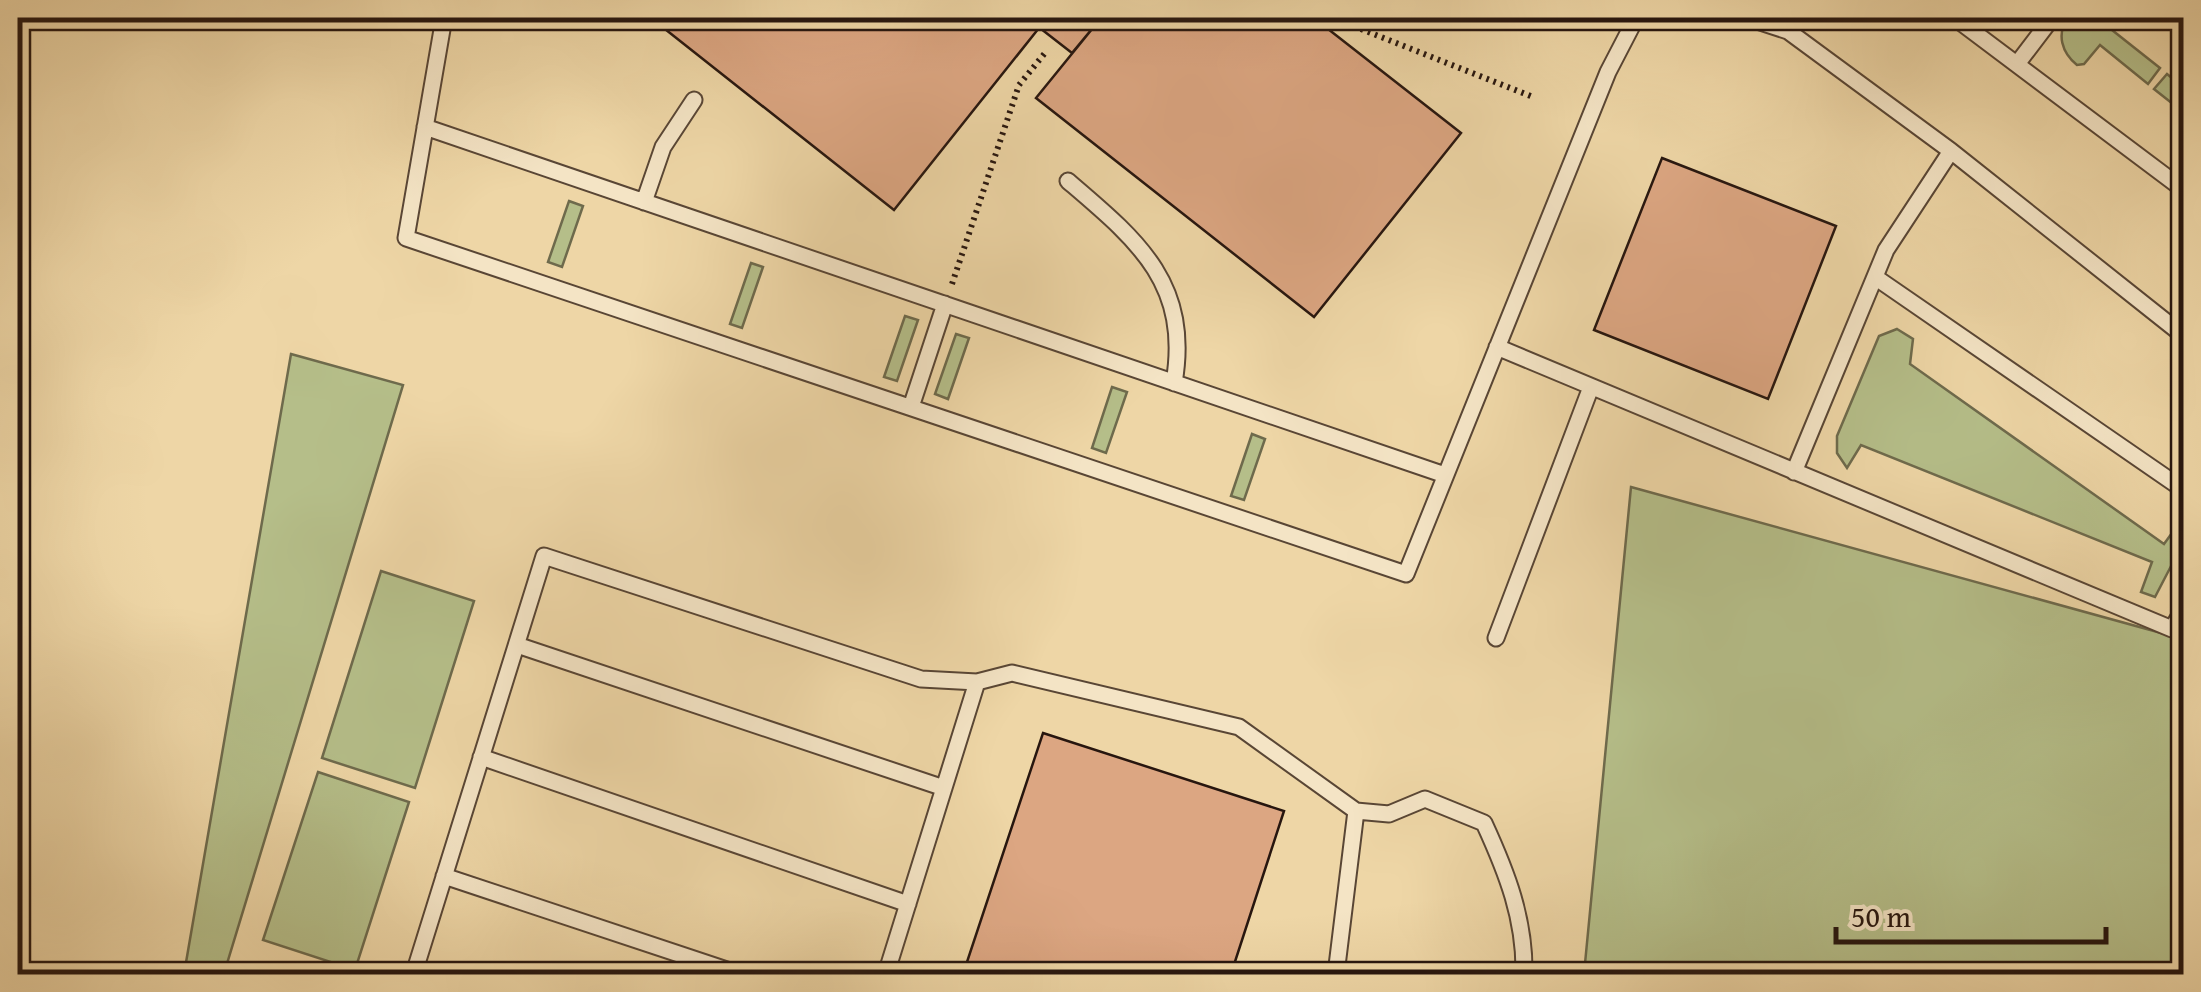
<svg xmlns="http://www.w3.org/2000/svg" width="2201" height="992" font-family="'Gentium Book Plus',serif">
	<rect width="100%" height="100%" fill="#eed6a6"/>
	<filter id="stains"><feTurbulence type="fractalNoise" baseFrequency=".002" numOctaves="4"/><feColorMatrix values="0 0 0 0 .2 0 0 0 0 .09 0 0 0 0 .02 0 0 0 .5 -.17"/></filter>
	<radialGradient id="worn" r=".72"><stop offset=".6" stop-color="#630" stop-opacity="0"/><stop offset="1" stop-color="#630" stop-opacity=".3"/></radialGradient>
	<path fill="#b5be89" stroke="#6e6a4c" stroke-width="2.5" d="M2068,18H2122L2112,30L2160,68L2148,84L2100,45L2084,64L2077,65C2062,53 2056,34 2068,18Z
		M2167,74L2183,87V112L2154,89Z
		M569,201L583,206L562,267L548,262Z
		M751,263L763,267L742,328L730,324Z
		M905,316L918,320L897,381L884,377Z
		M1897,329L1913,339L1910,364L2164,544L2180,522L2183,524V543L2155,597L2141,592L2152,562L1861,445L1847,468L1837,453V436L1879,336Z
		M956,334L969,338L948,399L935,394Z
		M291,354L403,385L226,967L249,974H184Z
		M1112,387L1127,392L1106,453L1092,448Z
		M1252,434L1265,439L1244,500L1231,496Z
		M1631,487L2183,639V974H1584Z
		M381,571L474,601L415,788L322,758Z
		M318,772L409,802L355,970L263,940Z"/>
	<path fill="#dca682" stroke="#27160f" stroke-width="2.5" d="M651,18H1027L1039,28L894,210Z
		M1027,18H1101L1072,53Z
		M1101,18H1314L1461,133L1314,317L1036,98Z
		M1662,158L1836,226L1768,399L1594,330Z
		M1043,733L1284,811L1231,974H963Z"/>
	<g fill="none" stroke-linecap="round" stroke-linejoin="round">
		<g stroke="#594635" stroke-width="19">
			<path id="service" d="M444,18L406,238L1406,574L1608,72L1636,18
				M1748,18L1788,31L1951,151L2184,336
				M1955,18L2184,190
				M2178,18L2184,22
				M2017,64L2052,18
				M425,127L1445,475
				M1068,181C1137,240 1191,283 1174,383
				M644,202L663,147L694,100
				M1875,277L2184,490
				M1497,347L2172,629L2184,608
				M911,407L945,304
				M1794,472L1886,250L1951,151
				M1496,638L1591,387
				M517,645L944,788
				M481,757L908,904
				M444,876L739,974
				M429,974L415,970L544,556L921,679L977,682L1012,673L1239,727L1356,811
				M886,974L977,682
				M1336,974L1356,811L1389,814L1425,799L1484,823C1507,873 1525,919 1524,974"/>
		</g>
		<path stroke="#27160f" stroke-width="6" stroke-dasharray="2.5 5" stroke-linecap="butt" d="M1333,18L1533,97
			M952,284L1019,85L1045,53"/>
		<use href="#service" stroke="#f4e4c5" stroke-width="15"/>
	</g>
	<rect width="2201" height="992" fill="none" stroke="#eed6a6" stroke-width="60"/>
	<rect x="20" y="20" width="2161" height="952" fill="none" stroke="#27160f" stroke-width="5"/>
	<rect x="30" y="30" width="2141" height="932" fill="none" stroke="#27160f" stroke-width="2.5"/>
	<path d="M1836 927v15h270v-15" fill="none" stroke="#27160f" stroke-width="5"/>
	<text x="1851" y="927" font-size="30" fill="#27160f" stroke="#f4e4c5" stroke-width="8" paint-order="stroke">50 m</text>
	<rect width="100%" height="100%" filter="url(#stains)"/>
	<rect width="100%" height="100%" fill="url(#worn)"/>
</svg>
